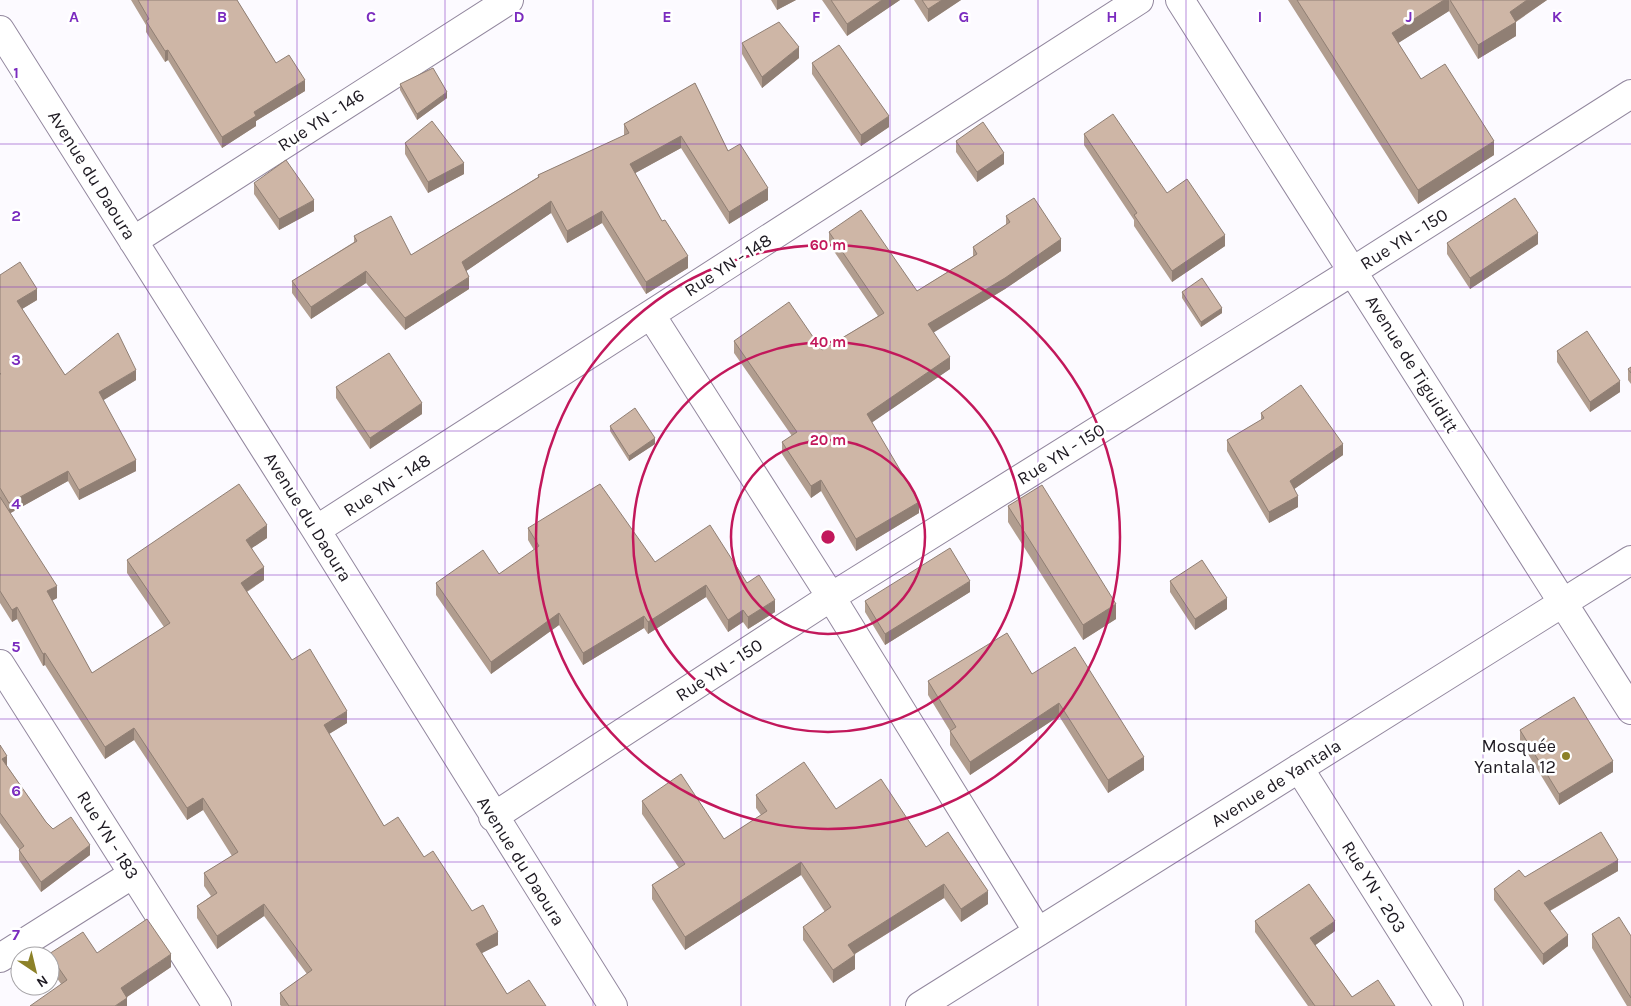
<svg xmlns="http://www.w3.org/2000/svg" width="1631" height="1006" font-family="Karla,sans-serif">
	<rect width="100%" height="100%" fill="#fcfaff"/>
	<g fill="none" stroke-linecap="round" stroke-linejoin="round">
		<g stroke="#92879e" stroke-width="30">
			<path id="minor" d="M1180,0L1631,710
				M0,30L316,530L613,1006
				M133,241L509,0
				M651,315L831,597L1038,932
				M316,530L1139,0
				M0,664L217,1006
				M1299,768L1449,1006
				M493,817L831,597L1353,271L1631,94
				M0,958L133,874
				M920,1006L1631,560"/>
		</g>
		<use href="#minor" stroke="#fff" stroke-width="28"/>
	</g>
	<path fill="#b19d8f" d="M131,0H237L276,63L305,91L256,121V126L222,148L168,60L165,62L146,32V25Z
		M771,0H796L777,10Z
		M822,0H900L847,36Z
		M914,0H961L928,22Z
		M1288,0H1547L1516,22V36L1478,59L1449,11L1398,43L1421,79L1494,155L1418,204Z
		M742,43L799,58L762,88L742,54Z
		M812,63L889,127L861,146L812,74Z
		M695,83L728,151L768,200L729,224L681,148L635,173L688,268L646,294L602,223L567,243L551,213L466,271L469,289L405,330L366,283L311,319L292,293V281L354,242V236L411,255L538,177V175L624,136V124Z
		M400,84L447,98L417,120L400,90Z
		M1084,134L1167,193L1225,246L1172,282L1134,226V220L1084,145Z
		M956,141L1004,164L977,182L956,152Z
		M405,143L464,174L428,193L405,154Z
		M254,183L314,211L279,230L254,194Z
		M1006,216L1061,251L1005,289L933,332L950,369L872,422L919,513L856,551L821,491L811,498L782,454V442L792,436L734,353V341L822,350L878,316L829,244V232L917,291L973,256V247L1006,225Z
		M1447,243L1538,244L1470,289L1447,254Z
		M0,275L37,300L22,309L65,375L136,380L103,400L136,471L79,500L68,481L10,513L57,598L52,601L92,673L164,627L127,573V560L267,538L252,548L264,580L247,592L292,660L347,723L329,734L384,826L424,857L472,911L498,945L482,953L507,994L546,1006H281L280,1005V993L307,974L264,916L217,949L197,918V906L211,896L204,886V873L232,856L203,810L187,820L134,740L105,759L45,665L43,666L17,619L12,622L0,603Z
		M1182,292L1222,313L1201,327L1182,298Z
		M1557,351L1620,392L1590,412L1557,362Z
		M1631,367V384L1628,380V369Z
		M336,387L422,414L370,449L336,398Z
		M1261,413L1343,455L1294,489L1298,507L1269,523L1227,451V440L1261,420Z
		M610,426L655,444L629,461L610,431Z
		M1008,506L1116,619L1083,640L1008,522Z
		M528,528L655,562L747,583L775,612L748,629L743,622L728,632L706,597L648,634L644,628L583,665L559,625L491,674L436,595V583L499,574L534,550L528,540Z
		M1170,581L1227,609L1195,630L1170,592Z
		M970,592L885,645L865,612V601Z
		M1032,674L1144,770L1108,793L1059,716L970,775L950,745V731L928,695V681Z
		M1520,730L1613,772L1559,805L1520,741Z
		M0,745L7,765V766L46,822L53,829L90,855L41,892L19,860V849L0,823Z
		M756,795L836,809L926,847L988,904L961,922L944,898L855,954V969L833,983L803,940V927L825,912L801,875L685,950L652,899V885L679,868L642,814V801L724,839L761,815L756,808Z
		M1618,871L1550,911L1568,946L1543,965L1494,900V889L1525,877Z
		M1255,921L1335,931L1315,945L1352,997L1395,1006H1308L1255,932Z
		M1592,934L1631,936V1006H1627L1592,948Z
		M97,953L171,967L127,997V1006L61,984L50,968V956H49V954Z"/>
	<path fill="#907f74" d="M777,0H796L777,10Z
		M882,0H900L847,36V24Z
		M942,0H961L928,22V9Z
		M1444,0H1449V11L1392,47V33Z
		M1527,0H1547L1515,22H1516V36L1478,59V45L1510,12Z
		M799,47V58L762,88V77Z
		M168,50V60L165,62V51Z
		M305,80V91L256,121V126L222,148V137L254,112Z
		M447,92V98L417,120V114Z
		M889,116V127L861,146V135Z
		M681,136V148L630,176V164Z
		M1494,141V155L1418,204V190Z
		M1004,153V164L977,182V172Z
		M464,163V174L428,193V182Z
		M768,188V200L729,224V212Z
		M314,200V211L279,230V219Z
		M551,201V213L462,274V262Z
		M602,211V223L567,243V231Z
		M1538,233V244L1470,289V278Z
		M1225,235V246L1172,282V271Z
		M1061,239V251L1005,289L928,336V324Z
		M688,256V268L646,294V282Z
		M366,271V283L311,319V307Z
		M469,277V289L405,330V318Z
		M37,289V300L17,312V301Z
		M1222,308V313L1201,327V322Z
		M950,357V369L867,426V414Z
		M136,370V380L99,403V392Z
		M1620,381V392L1590,412V402Z
		M422,403V414L370,449V438Z
		M655,438V444L629,461V456Z
		M1343,444V455L1290,492V481Z
		M136,460V471L79,500V490Z
		M68,471V481L9,514V503Z
		M821,480V491L811,498V486Z
		M1298,496V507L1269,523V512Z
		M919,502V513L856,551V539Z
		M267,525V538L246,552V540Z
		M264,567V580L241,595V583Z
		M970,581V592L885,645V634Z
		M706,585V597L648,634V622Z
		M57,586V598L47,603V591Z
		M1227,598V609L1195,630V619Z
		M775,600V612L748,629V617Z
		M1116,604V619L1083,640V625Z
		M17,607V619L12,622V610Z
		M743,610V622L728,632V620Z
		M559,613V625L491,674V662Z
		M644,616V628L583,665V653Z
		M45,653V665L43,666V654Z
		M1059,703V716L970,775V762Z
		M347,711V723L324,737V725Z
		M134,728V740L105,759V747Z
		M7,756V765L2,769V759Z
		M1144,757V770L1108,793V780Z
		M1613,761V772L1559,805V794Z
		M203,798V810L187,820V808Z
		M90,845V855L41,892V882Z
		M1618,860V871L1544,914V903Z
		M801,862V875L685,950V937Z
		M944,884V898L848,958V945Z
		M988,891V904L961,922V909Z
		M264,904V916L217,949V936Z
		M1335,921V931L1310,949V938Z
		M498,932V945L476,956V944Z
		M1568,935V946L1543,965V954Z
		M171,954V967L121,1001V988Z
		M855,955V969L833,983V970Z
		M127,998V1006H115Z"/>
	<path fill="#ceb6a6" stroke="#907f74" d="M138,0H237L276,63L289,55L305,80L254,112L256,116L222,137L168,50L165,51L146,21L149,19Z
		M831,0H882L847,24Z
		M922,0H942L928,9Z
		M1297,0H1444L1392,33L1421,79L1445,64L1494,141L1418,190Z
		M1450,0H1527L1510,12L1516,22L1478,45Z
		M779,22L799,47L762,77L742,43Z
		M839,45L889,116L861,135L812,63Z
		M433,68L447,92L417,114L400,84Z
		M695,83L728,151L740,144L768,188L729,212L681,136L630,164L662,221L665,220L688,256L646,282L602,211L567,231L551,201L462,262L469,277L405,318L366,271L311,307L292,281L357,241L354,236L391,216L411,255L539,177L538,175L629,133L624,124Z
		M1113,114L1167,193L1187,179L1225,235L1172,271L1134,215L1137,213L1084,134Z
		M432,121L464,163L428,182L405,143Z
		M983,122L1004,153L977,172L956,141Z
		M286,160L314,200L279,219L254,183Z
		M1034,198L1061,239L1005,278L928,324L950,357L867,414L919,502L856,539L821,480L811,486L782,442L797,432L734,341L789,302L822,350L884,313L829,232L861,210L917,291L977,254L973,247L1010,222L1006,216Z
		M1515,198L1538,233L1470,278L1447,243Z
		M20,262L37,289L17,301L65,375L118,333L136,370L99,392L136,460L79,490L68,471L9,503L0,488V374H1L0,373V275Z
		M1202,278L1222,308L1201,322L1182,292Z
		M1587,331L1620,381L1590,402L1557,351Z
		M389,353L422,403L370,438L336,387Z
		M1631,367V373L1628,369Z
		M1301,385L1343,444L1290,481L1298,496L1269,512L1227,440L1264,418L1261,413Z
		M635,408L655,438L629,456L610,426Z
		M239,484L267,525L246,540L264,567L241,583L292,660L310,649L347,711L324,725L384,826L398,817L424,857L433,851L472,911L483,905L498,932L476,944L507,994L529,980L546,1006H289L280,993L312,970L264,904L217,936L197,906L217,893L204,873L238,852L203,798L187,808L134,728L105,747L45,653L43,654L17,607L12,610L0,591V497L57,586L47,591L92,673L170,623L127,560Z
		M600,484L655,562L710,525L747,583L759,575L775,600L748,617L743,610L728,620L706,585L648,622L644,616L583,653L559,613L491,662L436,583L483,550L499,574L539,546L528,528Z
		M1042,485L1116,604L1083,625L1008,506Z
		M950,548L970,581L885,634L865,601Z
		M1202,560L1227,598L1195,619L1170,581Z
		M1007,633L1032,674L1075,647L1144,757L1108,780L1059,703L970,762L950,731L956,727L928,681Z
		M1574,697L1613,761L1559,794L1520,730Z
		M0,745L7,756L2,759L46,822L53,829L71,817L90,845L41,882L19,850L24,846L0,813Z
		M804,762L836,809L881,779L926,847L948,832L988,891L961,909L944,884L848,945L855,955L833,970L803,927L831,907L801,862L685,937L652,885L685,864L642,801L681,774L724,839L767,811L756,795Z
		M1601,832L1618,860L1544,903L1568,935L1543,954L1494,889L1519,870L1525,877Z
		M1309,884L1335,921L1310,938L1352,997L1378,980L1395,1006H1315L1255,921Z
		M1619,917L1631,936V998L1592,934Z
		M147,919L171,954L121,988L127,998L115,1006H30L67,980L49,954L83,932L97,953Z"/>
	<path fill="none" stroke="#7b2cbf" stroke-width="1" stroke-opacity="0.55" d="M148,0V1006M297,0V1006M445,0V1006M593,0V1006M741,0V1006M890,0V1006M1038,0V1006M1186,0V1006M1334,0V1006M1483,0V1006M0,144H1631M0,287H1631M0,431H1631M0,575H1631M0,719H1631M0,862H1631"/>
	<g fill="none" stroke="#c2185b" stroke-width="2.5">
		<circle cx="828" cy="537" r="97"/>
		<circle cx="828" cy="537" r="195"/>
		<circle cx="828" cy="537" r="292"/>
	</g>
	<circle fill="#8c8128" stroke="#fff" stroke-width="2" cx="1566" cy="756" r="5"/>
	<g text-anchor="middle" stroke-width="5" stroke-linejoin="round" paint-order="stroke">
		<g font-size="18" fill="#1d1921" stroke="#fff">
			<text transform="translate(321 120) rotate(-33)" y="6">Rue YN - 146</text>
			<text transform="translate(92 175) rotate(58)" y="6">Avenue du Daoura</text>
			<text transform="translate(1404 239) rotate(-32)" y="6">Rue YN - 150</text>
			<text transform="translate(728 265) rotate(-33)" y="6">Rue YN - 148</text>
			<text transform="translate(1412 364) rotate(58)" y="6">Avenue de Tiguiditt</text>
			<text transform="translate(1061 454) rotate(-32)" y="6">Rue YN - 150</text>
			<text transform="translate(387 485) rotate(-33)" y="6">Rue YN - 148</text>
			<text transform="translate(308 517) rotate(58)" y="6">Avenue du Daoura</text>
			<text transform="translate(719 670) rotate(-33)" y="6">Rue YN - 150</text>
			<text transform="translate(1276 783) rotate(-32)" y="6">Avenue de Yantala</text>
			<text transform="translate(108 835) rotate(58)" y="6">Rue YN - 183</text>
			<text transform="translate(521 861) rotate(58)" y="6">Avenue du Daoura</text>
			<text transform="translate(1374 887) rotate(58)" y="6">Rue YN - 203</text>
		</g>
		<g font-size="18" fill="#1d1921" stroke="#fff" text-anchor="end">
			<text x="1556" y="752">Mosquée<tspan x="1556" dy="21">Yantala 12</tspan></text>
		</g>
	</g>
	<g font-size="16" text-anchor="middle" font-weight="bold" fill="#7b2cbf" stroke="#fff" stroke-width="5" stroke-linejoin="round" paint-order="stroke">
		<text x="74" y="22">A</text>
		<text x="222" y="22">B</text>
		<text x="371" y="22">C</text>
		<text x="519" y="22">D</text>
		<text x="667" y="22">E</text>
		<text x="816" y="22">F</text>
		<text x="964" y="22">G</text>
		<text x="1112" y="22">H</text>
		<text x="1260" y="22">I</text>
		<text x="1409" y="22">J</text>
		<text x="1557" y="22">K</text>
		<text x="16" y="78">1</text>
		<text x="16" y="221">2</text>
		<text x="16" y="365">3</text>
		<text x="16" y="509">4</text>
		<text x="16" y="652">5</text>
		<text x="16" y="796">6</text>
		<text x="16" y="940">7</text>
	</g>
	<circle cx="828" cy="537" r="8" fill="#c2185b" stroke="#fff" stroke-width="2.5"/>
	<g font-size="15" text-anchor="middle" font-weight="bold" fill="#c2185b" stroke="#fff" stroke-width="5" stroke-linejoin="round" paint-order="stroke">
		<text x="828" y="250">60 m</text>
		<text x="828" y="347">40 m</text>
		<text x="828" y="445">20 m</text>
	</g>
	<g transform="translate(35 971) rotate(145)"><circle r="24" fill="#ffffff" stroke="#a5a3a6"/>
	<path d="M0-4L9 19L0 12L-9 19Z" fill="#8c8128"/>
	<text y="-8" font-size="14" font-weight="bold" text-anchor="middle" fill="#1d1921">N</text>
	</g>
</svg>
